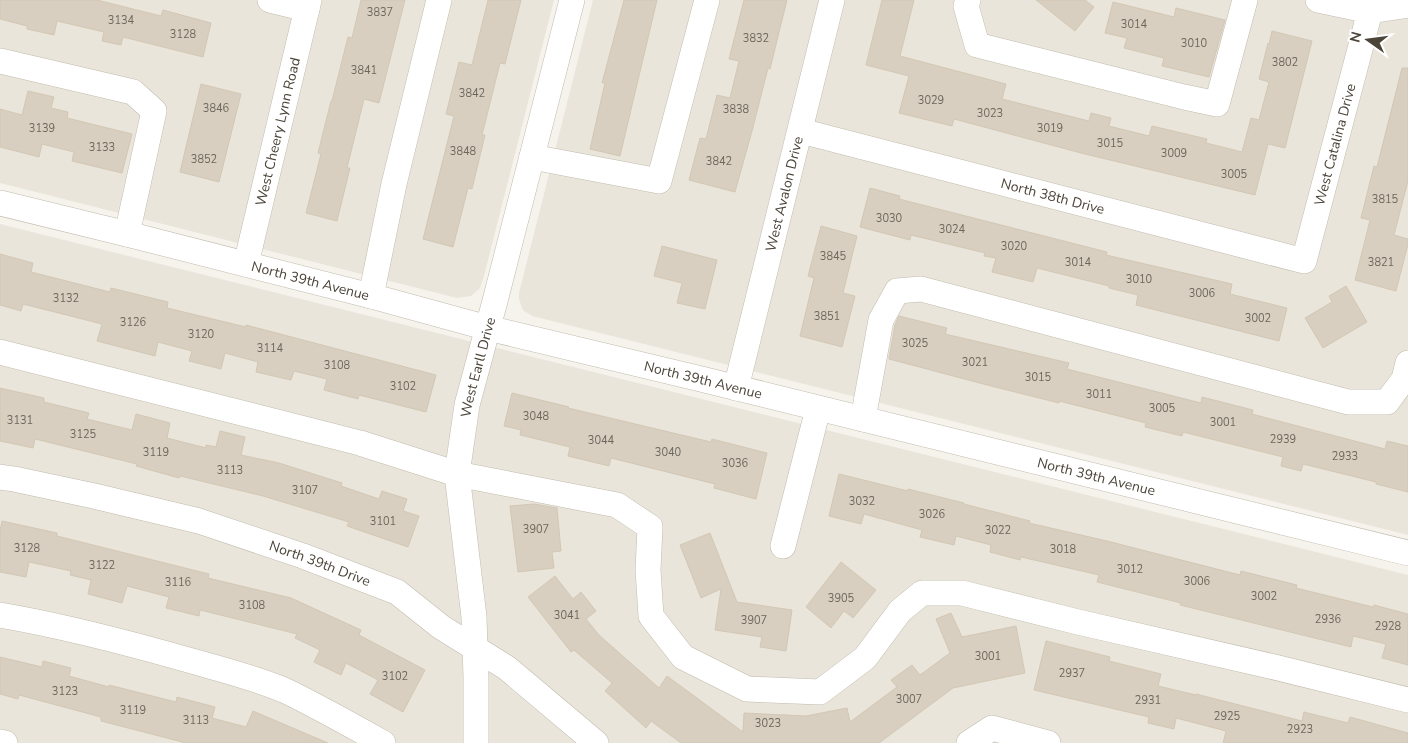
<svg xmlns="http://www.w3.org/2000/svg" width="1408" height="743" font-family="'Nunito Sans',sans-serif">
	<rect width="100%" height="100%" fill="#f6f3ec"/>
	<path fill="#eae5da" d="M0,0H554L484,276L480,288L471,296L457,298L0,183Z
		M593,0H1408V535L532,316L524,311L522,308L519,299V293Z
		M0,224L1408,575V743H0Z"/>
	<path fill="#d8cfc1" stroke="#d3c7b4" d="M0,0H97L161,16L163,10L211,23L203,57L123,37L121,45L102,41L104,32L57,21L54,35L27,29V26L0,19Z
		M361,0H405L379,103L364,99L347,168H350L337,221L306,213L321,154L318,153L331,101H332L348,37L352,38Z
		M488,0H521L505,64L500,63L482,135H485L472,189L468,188L453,247L423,239L454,116L446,114L459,62L472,65Z
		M624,0H657L620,156L590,149L605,83H602Z
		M744,0H787L770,69L768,68L752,131L735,192L689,180L700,138L706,139L717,95L730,98L739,61L729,59Z
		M882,0H914L900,56L1006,84L1002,99L1089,121L1091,113L1111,118L1109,126L1149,136L1152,126L1207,139L1206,143L1242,152L1251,118L1259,120L1269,82L1259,79L1268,43L1269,44L1272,31L1312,41L1285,148L1268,144L1255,195L1081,153L954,119L952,126L899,113L909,76L866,65Z
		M1036,0H1085L1094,7L1075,31Z
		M1113,2L1174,17L1176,8L1225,20L1209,77L1162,66L1164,58L1124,48L1127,38L1105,33Z
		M1402,68H1408V181L1394,235L1408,239V244L1396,291L1355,280L1370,220L1361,218L1374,166L1377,167Z
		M201,84L241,94L219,182L180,172Z
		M28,91L54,97L51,108L68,112L67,118L132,134L122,173L72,161L74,152L42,144L39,157L0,147V109L22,115Z
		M870,188L900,196L899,199L1107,252L1106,255L1232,284L1230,294L1287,308L1279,341L1136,305L1138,295L1109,288V286L1037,268L1033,282L992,272L996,258L984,256L985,253L911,235L910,240L860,227Z
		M821,226L857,236L843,293L855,296L842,347L800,336L814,278L808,276Z
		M662,246L717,260L705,309L677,303L682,283L654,276Z
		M0,254L33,263L31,272L110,292L111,288L168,302L167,308L246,327V325L436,375L426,412L359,395L358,399L324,390L327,379L294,371L291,380L256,372L258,362L225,353L221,369L189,361L192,351L158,342L155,356L97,341L102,324L23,304L21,311L0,305Z
		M1346,286L1367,322L1323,348L1305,318L1332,302L1329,296Z
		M899,316L947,328L945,334L1069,363L1067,369L1201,403L1202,397L1253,410L1252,414L1385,449L1387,441L1408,446V492L1376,484V482L1303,464L1301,471L1281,466L1283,457L1183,432L1182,436L1145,427L1146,423L1059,401V403L991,386L889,359L895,325Z
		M0,388L44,398V402L89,413L87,419L132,430L136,414L170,423L167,438L206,448V445L216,447L220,431L245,437L241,455L279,463L342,483L341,486L379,499L382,491L407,499L403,511L419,516L408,547L347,526L349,522L263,496L180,476L179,478L136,466L137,464L35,439L33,448L0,441Z
		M512,393L569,407L568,408L711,442L712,439L767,453L756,499L714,488L715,484L611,458L609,466L568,456L570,447L520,435L521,430L504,426Z
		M839,474L908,491V489L964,503V504L1030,521L1029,523L1107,541L1240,575L1241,571L1297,585L1296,588L1373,607L1374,605L1408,614V665L1382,658L1386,644L1353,636L1351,647L1180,605L1181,603L1097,582L1099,575L1021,557L1020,560L990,552L991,545L956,536L954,545L920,537L922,530L864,514L861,524L829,516Z
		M534,504L557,508L561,551L552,552L554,568L518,572L510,506Z
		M2,521L57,533V536L209,574L208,578L291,598L361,630L359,635L425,670L403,712L370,694L378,680L346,663L341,675L314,662L320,650L295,638L297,634L200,610L199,616L166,608L169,597L127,586L122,603L88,594L91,580L70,575L71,571L29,562L26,577L0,572V531Z
		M710,533L737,602L792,610L786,651L760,647L762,637L715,630L721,589L701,598L680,545Z
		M841,562L876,590L853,618L844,611L831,628L806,607Z
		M555,576L573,599L581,592L596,611L586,619L599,635L659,688L667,676L743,732L744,713L806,716L847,708L850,722L897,687L891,680L912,665L920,675L950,653L936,619L951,613L962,637L1016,626L1025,673L953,688L879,743H681L651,721L646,728L605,691L612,683L574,650L571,652L528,597Z
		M1046,641L1110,657L1109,661L1161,674L1158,686L1196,695V694L1302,721L1304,712L1348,723L1350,717L1408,733V743H1223L1226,731L1176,718L1174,729L1148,723L1149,717L1034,690Z
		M0,657L42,667L43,661L71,668L69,676L109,687V685L176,702L177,697L215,707L212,718L246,727L253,711L328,743H186L101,721V717L19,695L18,699L0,694Z"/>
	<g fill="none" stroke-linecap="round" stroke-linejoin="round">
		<g stroke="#c2bbae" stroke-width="26">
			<g id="minor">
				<path d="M270,0L307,9"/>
				<path d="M968,0L966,6L977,45L1184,97L1217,104L1245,0"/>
				<path d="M1318,0L1370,11L1408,5"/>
				<path d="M0,61L133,92L154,111L127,234"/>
				<path id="s1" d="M801,131L1304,261L1373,0"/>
				<path d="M532,157L659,181L707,0"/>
				<path id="s2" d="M0,203L127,234L371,296L488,328L701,379L1408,553"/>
				<path id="s3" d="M246,264L309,0"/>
				<path d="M371,296L394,184L439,0"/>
				<path d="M0,352L360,443L457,474L617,505L650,527L648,570L651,616L683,657L747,689L820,692L865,658L900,611L922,593H962L1078,622L1270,666L1408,700"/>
				<path id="s4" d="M736,388L832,0"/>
				<path d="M863,419L881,320L897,291L921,289L1348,402H1387L1404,379L1408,363"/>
				<path id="s5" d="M0,477L14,479L94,496L199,521L303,556L397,592L441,627L507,668L596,743"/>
				<path d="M783,546L818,409"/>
				<path d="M0,615C65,626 129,643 192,661C223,670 256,678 286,691C319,707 351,725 383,743"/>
				<path d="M0,742L5,743"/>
				<path id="s6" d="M476,743V677L474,617L457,474L467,405L495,301L572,0"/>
				<path d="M969,743L992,728L1048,743"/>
			</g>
		</g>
		<use href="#minor" stroke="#fff" stroke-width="25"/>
	</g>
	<g text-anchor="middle" stroke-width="4" stroke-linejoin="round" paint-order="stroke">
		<g font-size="11" fill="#6e675b">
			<text x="380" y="16">3837</text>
			<text x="121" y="24">3134</text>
			<text x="1134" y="28">3014</text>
			<text x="183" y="38">3128</text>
			<text x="756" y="42">3832</text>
			<text x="1194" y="47">3010</text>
			<text x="1285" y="66">3802</text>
			<text x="364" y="74">3841</text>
			<text x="472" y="97">3842</text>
			<text x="931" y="104">3029</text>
			<text x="216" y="112">3846</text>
			<text x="736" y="113">3838</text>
			<text x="990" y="117">3023</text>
			<text x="42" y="132">3139</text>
			<text x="1050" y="132">3019</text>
			<text x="1110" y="147">3015</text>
			<text x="102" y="151">3133</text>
			<text x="463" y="155">3848</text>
			<text x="1174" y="157">3009</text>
			<text x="204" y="163">3852</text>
			<text x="719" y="165">3842</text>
			<text x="1234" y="178">3005</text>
			<text x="1385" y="203">3815</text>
			<text x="889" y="222">3030</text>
			<text x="952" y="233">3024</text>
			<text x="1014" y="250">3020</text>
			<text x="833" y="260">3845</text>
			<text x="1078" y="266">3014</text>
			<text x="1381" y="266">3821</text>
			<text x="1139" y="283">3010</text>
			<text x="1202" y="297">3006</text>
			<text x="66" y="302">3132</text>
			<text x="827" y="320">3851</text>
			<text x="1258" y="322">3002</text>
			<text x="133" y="326">3126</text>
			<text x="201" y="338">3120</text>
			<text x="915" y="347">3025</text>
			<text x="270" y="352">3114</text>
			<text x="975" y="366">3021</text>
			<text x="337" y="369">3108</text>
			<text x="1038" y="381">3015</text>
			<text x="403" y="390">3102</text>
			<text x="1099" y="398">3011</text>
			<text x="1162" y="412">3005</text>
			<text x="536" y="420">3048</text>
			<text x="20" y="424">3131</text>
			<text x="1223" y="426">3001</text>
			<text x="83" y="438">3125</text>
			<text x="1283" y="443">2939</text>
			<text x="601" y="444">3044</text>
			<text x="156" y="456">3119</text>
			<text x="668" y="456">3040</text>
			<text x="1345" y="460">2933</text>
			<text x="735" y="467">3036</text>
			<text x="230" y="474">3113</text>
			<text x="305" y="494">3107</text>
			<text x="862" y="505">3032</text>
			<text x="932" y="518">3026</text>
			<text x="383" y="525">3101</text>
			<text x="536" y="533">3907</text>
			<text x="998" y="534">3022</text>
			<text x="27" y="552">3128</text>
			<text x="1063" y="553">3018</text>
			<text x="102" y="569">3122</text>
			<text x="1130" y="573">3012</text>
			<text x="1197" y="585">3006</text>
			<text x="178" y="586">3116</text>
			<text x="1264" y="600">3002</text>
			<text x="841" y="602">3905</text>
			<text x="252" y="609">3108</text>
			<text x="567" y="619">3041</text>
			<text x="1328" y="623">2936</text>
			<text x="754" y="624">3907</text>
			<text x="1388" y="630">2928</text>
			<text x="988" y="660">3001</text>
			<text x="1072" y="677">2937</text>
			<text x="395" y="680">3102</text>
			<text x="65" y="695">3123</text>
			<text x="909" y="703">3007</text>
			<text x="1148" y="704">2931</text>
			<text x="133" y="714">3119</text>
			<text x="1227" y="720">2925</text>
			<text x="196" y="724">3113</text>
			<text x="768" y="727">3023</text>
			<text x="1300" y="733">2923</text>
		</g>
		<g font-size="14" fill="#4b4439" stroke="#fff">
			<text dy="5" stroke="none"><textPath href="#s3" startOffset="136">West Cheery Lynn Road</textPath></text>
			<text dy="5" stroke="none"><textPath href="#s1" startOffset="640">West Catalina Drive</textPath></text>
			<text dy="5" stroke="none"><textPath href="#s4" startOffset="200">West Avalon Drive</textPath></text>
			<text dy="5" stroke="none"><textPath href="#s1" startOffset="260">North 38th Drive</textPath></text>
			<text dy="5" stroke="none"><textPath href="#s2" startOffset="320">North 39th Avenue</textPath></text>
			<text dy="5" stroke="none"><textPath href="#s6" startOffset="379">West Earll Drive</textPath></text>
			<text dy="5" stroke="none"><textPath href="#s2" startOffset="725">North 39th Avenue</textPath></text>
			<text dy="5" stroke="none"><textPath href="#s2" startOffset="1130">North 39th Avenue</textPath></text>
			<text dy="5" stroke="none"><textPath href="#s5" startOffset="332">North 39th Drive</textPath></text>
		</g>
	</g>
	<g transform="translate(1368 40) rotate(284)" stroke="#ffffff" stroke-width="4" paint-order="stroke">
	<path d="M0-4L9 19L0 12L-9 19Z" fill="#4b4439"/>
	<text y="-8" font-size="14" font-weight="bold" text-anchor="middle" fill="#4b4439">N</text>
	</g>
</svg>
